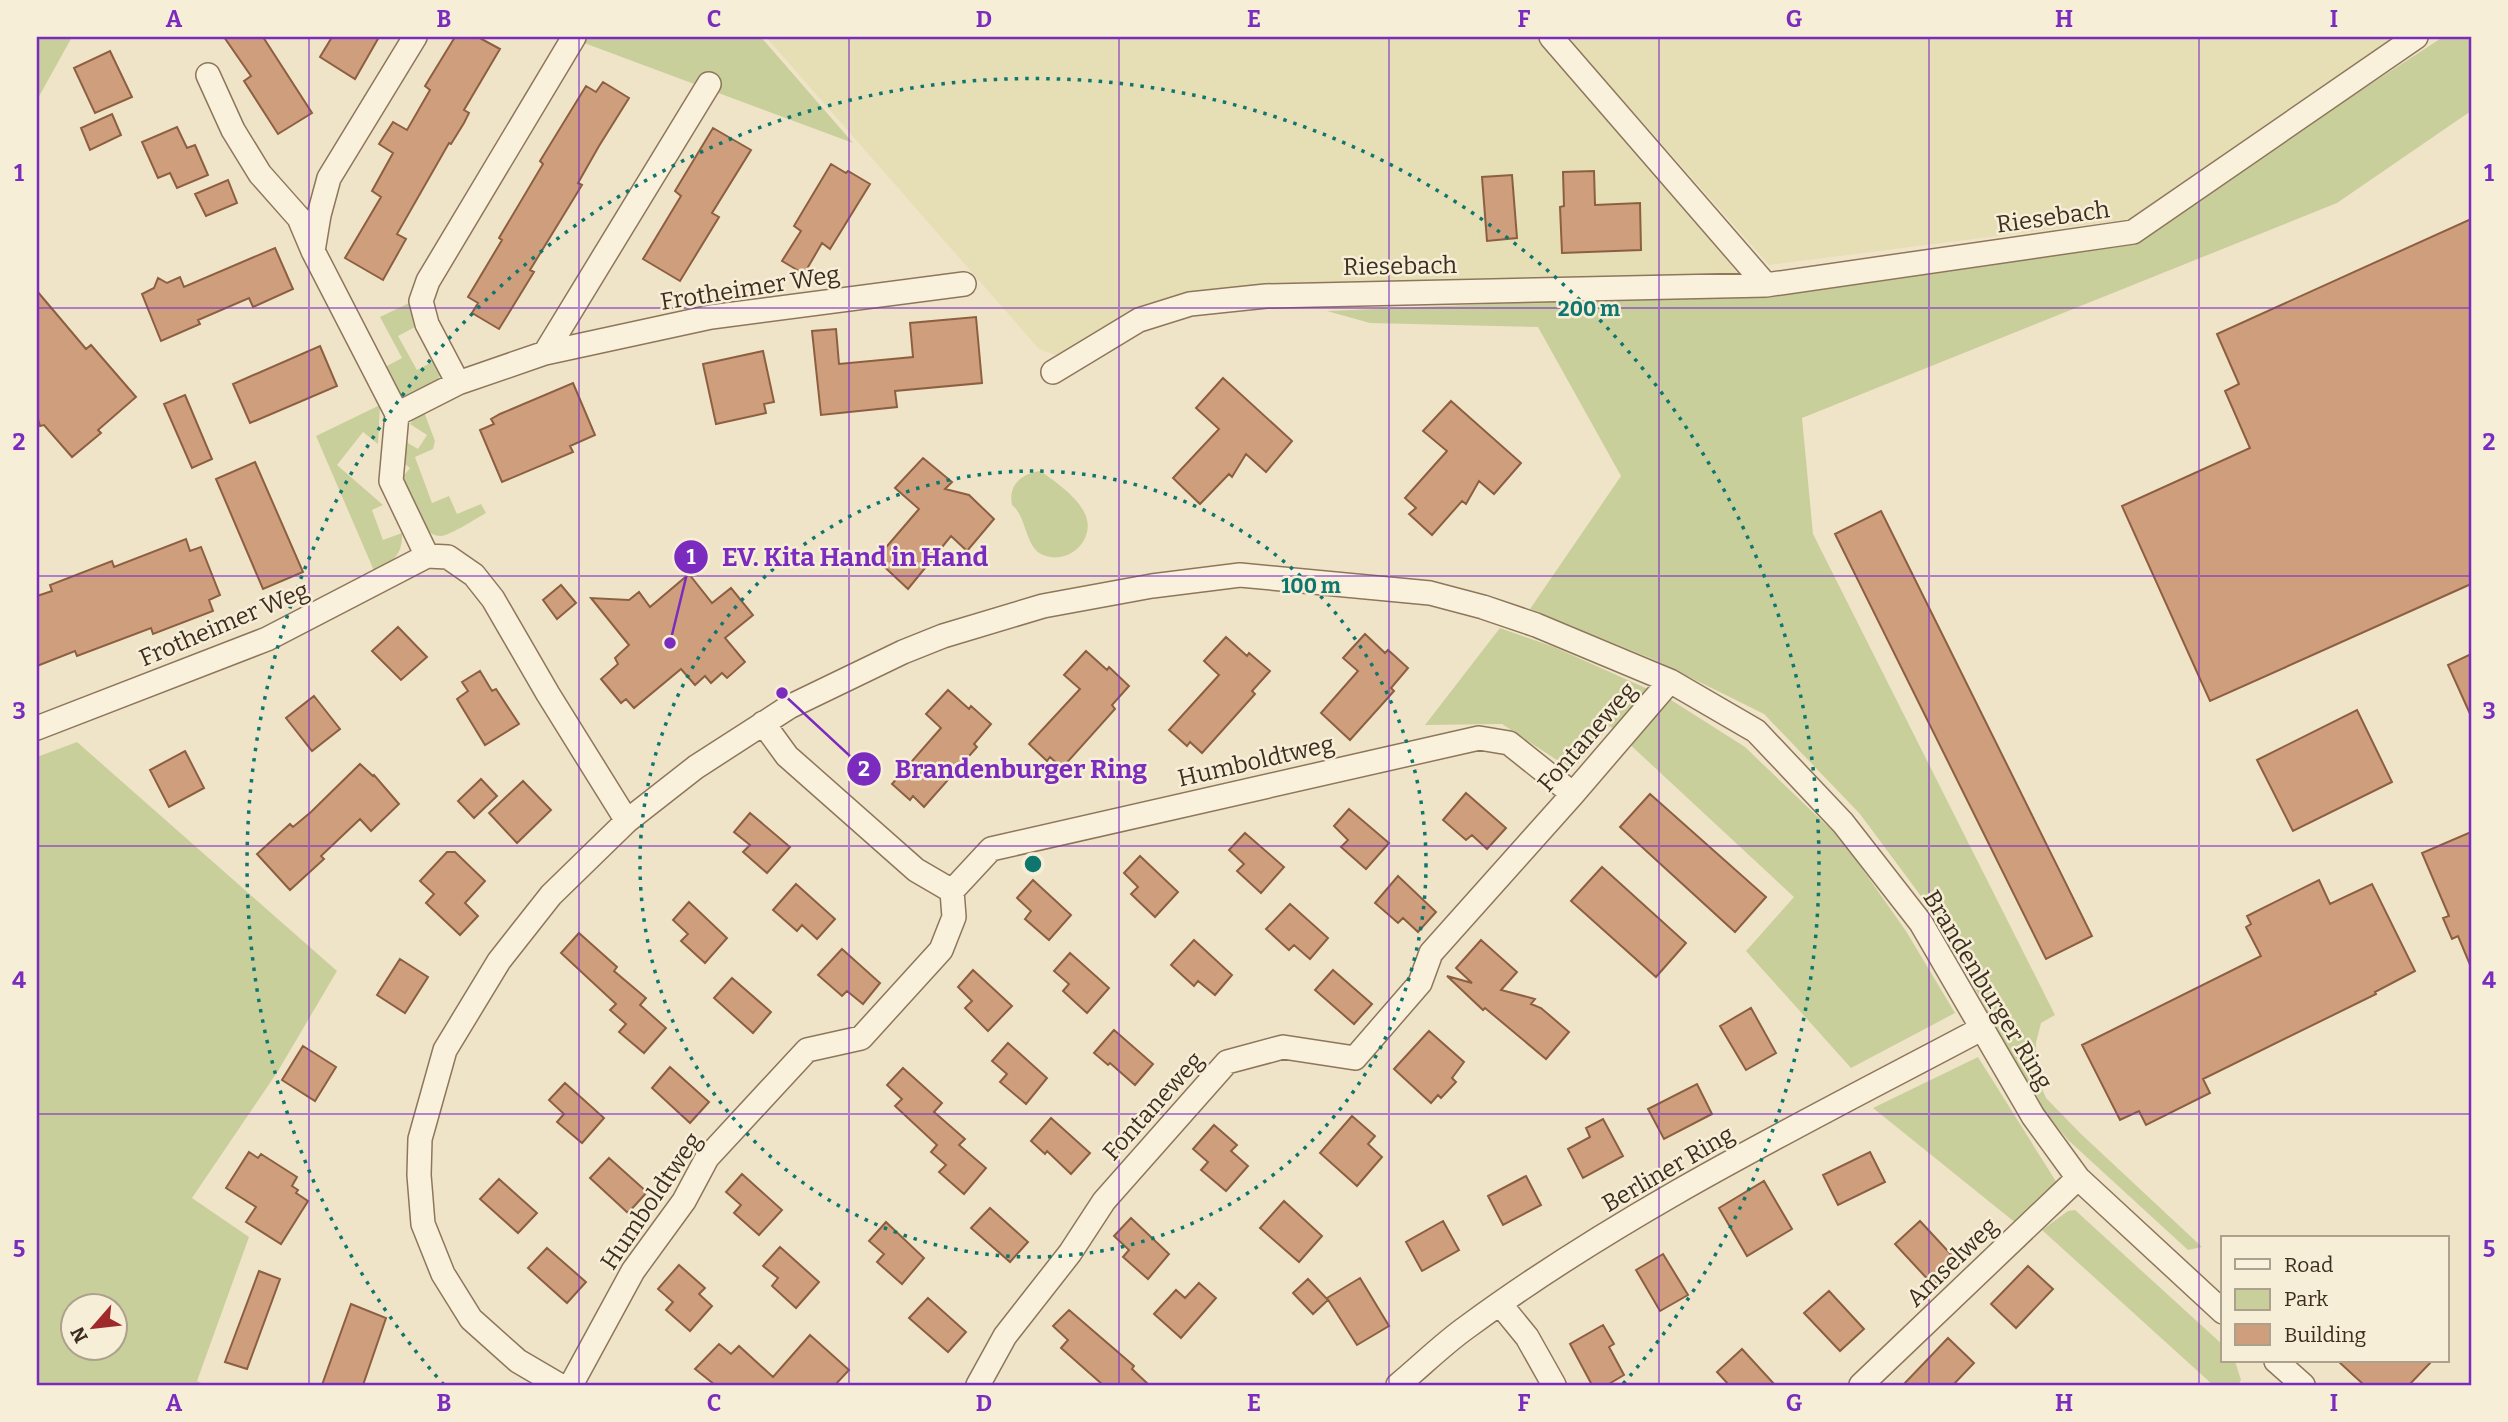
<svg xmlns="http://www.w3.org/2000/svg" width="2508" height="1422" font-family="Bitter,serif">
	<rect width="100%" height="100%" fill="#f0e4c8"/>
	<path fill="#e6deb5" d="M766,37H1539L1740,276L1147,306L1056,355L1039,349Z
		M1567,37H2397L2130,219L1769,265Z"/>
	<path fill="#c9cf9b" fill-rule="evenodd" d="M37,37H72L37,100Z
		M568,37H761L853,143Z
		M2443,37H2471V111L2337,203L1802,418L1813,534L2055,1015L2041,1023L2036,1043V1061L2038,1079L2046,1098L2080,1133L2202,1247L2188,1250L2068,1140L2044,1111L2017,1067L1938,919L1860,814L1764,714L1655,660L1530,609L1621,476L1538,327L1370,323L1327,311L1744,293L2135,237Z
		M413,301L415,327L398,336L417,370L434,361L440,376L437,380L401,397L396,395L385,367L402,358L380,317Z
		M380,405L378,444L363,432L337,465L383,505L372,510L383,540L402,533C403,556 392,561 375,573L316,436Z
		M420,411L424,412L435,441L433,449L415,457L432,503L449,496L457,514L481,504L486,513C475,519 451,535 441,536C419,536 408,496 401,479L410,468L400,460L401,439L418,449L427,435L410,424Z
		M1040,471C1055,481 1076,496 1084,512C1098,537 1070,566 1043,555C1025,548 1027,517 1012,505C1008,485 1021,474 1040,471Z
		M1500,628L1554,647L1668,698L1745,747L1842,840L1906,931L1955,1013L1851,1068L1746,951L1794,897L1610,726L1572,770L1502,724L1425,725Z
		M77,742L337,971L278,1071L192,1198L249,1237L197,1381L206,1385H37V757ZM74,1306H116V1348H74Z
		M1978,1057L2057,1183L2017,1224L1873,1108Z
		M2075,1210L2223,1345V1361H2235L2241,1380L2238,1385H2213L2042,1230L2068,1211Z"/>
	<path fill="#cf9f7d" stroke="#8d5f41" stroke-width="2" d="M224,37H263L312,113L278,134L244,81L251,76Z
		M332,37H379L355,79L320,57Z
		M455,37H478L500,49L464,110L469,113L464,123L451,144L449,143L397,234L406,239L383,280L345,258L381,197L372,191L393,153L379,144L393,122L407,130L430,90L425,86Z
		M110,51L132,97L95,113L74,68Z
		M603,82L629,98L599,146L578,183L582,185L530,270L534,272L499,329L472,313L478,303L468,297L502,240L499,238L543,164L540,161L586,86L596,92Z
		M112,114L121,135L90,150L81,128Z
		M177,127L187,148L195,145L208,175L177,188L170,173L158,178L142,142Z
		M713,128L751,150L712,213L719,217L680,281L643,259L681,196L675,191Z
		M831,164L846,173L848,171L870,184L830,249L822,243L804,274L782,261L801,231L794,226Z
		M1594,171L1595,205L1640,203L1641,250L1562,253L1560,207L1564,206L1563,172Z
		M1512,175L1517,238L1487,241L1482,177Z
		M228,180L237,203L206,216L195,194Z
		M2471,219V584L2210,701L2122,506L2250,448L2225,391L2239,384L2217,334Z
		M275,248L293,289L253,307L249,298L198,320L200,324L161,341L142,294L154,288L158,278L167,283L180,277L184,287Z
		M37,291L86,349L91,345L136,397L98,430L101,433L72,457L44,425L40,426L37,416Z
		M976,317L982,383L895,391L897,407L821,415L812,331L836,329L839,364L913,357L910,323Z
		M320,346L337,386L250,423L233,384Z
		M763,351L774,402L764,404L766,413L716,424L703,364Z
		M1223,378L1292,441L1266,472L1246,454L1232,477L1229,474L1200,504L1173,478L1219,429L1196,408Z
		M573,383L595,435L570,446L573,452L502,482L480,430L494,424L491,419L500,414Z
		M185,395L212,459L192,468L164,404Z
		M1451,401L1521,463L1494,494L1479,481L1466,504L1462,501L1432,535L1409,514L1416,508L1405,498L1447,451L1423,431Z
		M923,458L952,482L945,489L969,495L994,519L967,551L951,536L908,589L876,559L919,509L895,488Z
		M255,462L303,572L263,589L216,479Z
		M1881,511L2092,936L2046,959L1835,534Z
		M186,539L190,551L201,547L220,595L209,600L213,611L153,634L151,628L77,656L75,651L37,666V596L52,591L50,585L112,561L114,567Z
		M689,574L712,603L731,588L753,615L725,638L745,662L727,678L722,673L711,683L705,676L695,685L681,669L634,708L626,699L621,703L601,679L618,664L615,658L629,645L591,598L629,600L639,592L650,607Z
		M561,585L576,603L557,619L543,600Z
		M398,627L427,657L401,680L372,651Z
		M1365,634L1385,653L1388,650L1408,668L1391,688L1394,691L1350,740L1321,713L1358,671L1343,658Z
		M1226,637L1247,656L1249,653L1270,671L1252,691L1255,694L1202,753L1190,742L1187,746L1169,730L1219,675L1204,661Z
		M1086,651L1107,670L1109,667L1129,686L1112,705L1115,709L1062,768L1050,757L1047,761L1029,744L1080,689L1064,675Z
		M2471,654V716L2448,665Z
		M480,671L492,691L496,689L519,724L485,745L457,699L468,691L462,682Z
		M948,690L969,709L971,706L991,724L974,744L977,747L924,807L913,796L910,800L892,784L941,728L926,714Z
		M314,696L340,729L312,751L286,718Z
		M2357,710L2392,782L2293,831L2257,760Z
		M185,751L204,788L169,807L150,770Z
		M360,764L373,776L374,775L399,804L371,831L360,819L321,856L324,859L290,890L257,854L290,824L293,827L311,812Z
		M481,779L497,796L474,818L458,801Z
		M523,781L551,810L517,843L489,813Z
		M1466,793L1506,828L1487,849L1472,835L1466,840L1443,820Z
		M1650,794L1766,897L1735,932L1620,827Z
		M1349,809L1389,843L1366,869L1341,847L1348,840L1334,826Z
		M750,813L790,847L767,873L743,852L750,845L734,832Z
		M2471,832V967L2458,936L2452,939L2443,918L2449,916L2422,853Z
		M1245,833L1284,867L1261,893L1237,871L1244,864L1229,850Z
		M447,852H455L485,881L465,903L478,916L460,935L426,903L434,894L420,881Z
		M1140,856L1178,892L1155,917L1131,894L1138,887L1124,873Z
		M1602,867L1686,943L1656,977L1571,901Z
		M1398,876L1436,912L1418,932L1403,918L1398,923L1375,903Z
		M1033,880L1071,915L1049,940L1025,919L1031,911L1017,898Z
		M2319,880L2330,904L2372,884L2415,971L2375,992L2376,994L2203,1079L2210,1093L2146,1125L2139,1111L2120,1120L2082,1045L2261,956L2246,927L2251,924L2247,916Z
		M796,884L835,919L817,939L802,925L797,931L773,910Z
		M689,902L727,938L705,963L681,941L688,934L673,920Z
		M1290,904L1328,938L1310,959L1294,945L1289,950L1266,929Z
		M579,933L617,967L614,971L646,998L640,1005L666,1028L644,1053L619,1032L626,1024L610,1010L616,1004L561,953Z
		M1194,940L1232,975L1215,995L1198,981L1194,986L1171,965Z
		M1481,940L1517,972L1501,990L1535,999L1531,1004L1541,1008L1569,1032L1546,1059L1485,1008L1483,1010L1447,976L1472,983L1456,968Z
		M842,949L880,983L863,1004L847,991L842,996L818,975Z
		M1070,953L1109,988L1087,1013L1063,991L1069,984L1054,971Z
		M400,959L428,977L405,1013L377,995Z
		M973,970L1012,1006L988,1031L965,1008L972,1001L958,987Z
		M1333,970L1372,1004L1354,1024L1315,990Z
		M732,978L771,1012L753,1033L714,998Z
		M1751,1008L1776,1053L1746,1070L1720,1026Z
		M1114,1030L1153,1064L1135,1085L1110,1063L1108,1065L1094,1053Z
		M1429,1031L1464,1062L1452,1078L1456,1082L1441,1098L1438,1095L1431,1103L1394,1069Z
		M1008,1043L1047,1078L1026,1104L1000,1082L1007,1074L992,1061Z
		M303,1046L336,1067L315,1101L282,1080Z
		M670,1067L709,1102L690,1123L652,1088Z
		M903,1068L942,1103L934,1112L965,1139L959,1145L986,1168L964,1194L939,1172L946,1165L931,1152L937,1145L895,1106L902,1099L887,1085Z
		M565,1083L604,1118L582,1143L557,1122L564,1114L549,1100Z
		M1697,1084L1712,1114L1664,1139L1648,1109Z
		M1352,1116L1375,1136L1368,1144L1382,1157L1357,1186L1320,1153Z
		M1051,1118L1090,1153L1071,1174L1047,1151L1045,1154L1031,1141Z
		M1603,1119L1623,1156L1583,1178L1568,1149L1590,1137L1586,1128Z
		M1214,1125L1237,1145L1231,1151L1248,1166L1226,1191L1201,1170L1208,1162L1193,1149Z
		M249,1152L258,1158L261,1154L297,1177L292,1186L298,1190L296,1193L308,1201L281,1244L246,1222L256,1207L226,1188Z
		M1870,1152L1885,1182L1838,1205L1823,1175Z
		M609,1158L647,1192L628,1213L590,1178Z
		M742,1174L782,1210L759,1235L734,1213L741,1205L726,1192Z
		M1526,1176L1541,1205L1503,1225L1488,1196Z
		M499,1179L537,1213L518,1233L480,1199Z
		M1764,1181L1792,1229L1747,1256L1719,1208Z
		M1284,1201L1322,1236L1299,1262L1260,1228Z
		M990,1208L1028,1242L1010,1262L971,1228Z
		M1131,1218L1169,1254L1148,1279L1123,1257L1129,1250L1114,1236Z
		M1443,1221L1459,1250L1422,1271L1406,1242Z
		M1920,1221L1958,1262L1933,1285L1895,1244Z
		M886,1222L924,1258L902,1284L877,1262L884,1254L869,1241Z
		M780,1247L819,1282L796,1308L772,1286L778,1278L763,1266Z
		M547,1248L586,1282L567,1303L528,1268Z
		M1663,1254L1688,1295L1660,1311L1636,1270Z
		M679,1265L705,1288L699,1294L712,1306L690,1331L666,1310L673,1302L658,1289Z
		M2028,1266L2053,1289L2016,1328L1991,1304Z
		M259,1271L280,1279L247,1369L225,1362Z
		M1360,1278L1389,1326L1357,1345L1327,1298Z
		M1308,1279L1328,1300L1313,1314L1293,1293Z
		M1199,1283L1216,1298L1181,1338L1154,1314L1176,1290L1185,1298Z
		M1829,1291L1864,1329L1840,1351L1804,1313Z
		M928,1298L966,1332L948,1352L909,1318Z
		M351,1304L386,1318L363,1385H322Z
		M1069,1310L1134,1366L1132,1369L1149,1385H1103L1061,1348L1068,1340L1053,1326Z
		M1603,1325L1614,1344L1609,1347L1624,1375L1607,1385H1592L1570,1344Z
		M810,1335L849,1370L835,1385H715L695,1369L719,1344L731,1354L739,1346L773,1377Z
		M1948,1338L1974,1363L1953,1385H1903Z
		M1742,1349L1775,1385H1729L1717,1372Z
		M2338,1361H2432L2409,1385H2364Z"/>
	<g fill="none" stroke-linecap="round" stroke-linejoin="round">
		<g stroke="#8d765c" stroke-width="26">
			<path id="street" d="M1551,37L1766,285
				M208,75L233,130L260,174L299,218L313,251L397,414
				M313,251L319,215L329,178L415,37
				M545,353L709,84
				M1053,372L1139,320L1190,304L1266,296L1766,285L2133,232L2416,37
				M458,383L427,324L421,301L428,281L574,37
				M427,556L391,481L397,414L458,383L545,353L711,317L964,284
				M763,723L787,756L916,870L952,891
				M37,728L267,639L427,556L448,557L474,575L493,599L548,694L627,821
				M1500,1304L1527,1337L1554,1385
				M2276,1361L2303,1385
				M559,1385L518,1361L471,1319L443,1274L423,1224L419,1175L420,1139L445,1050L499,961L551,895L627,821L696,767L789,707L903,652L943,636L1043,606L1152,586L1240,575L1430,593L1483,607L1536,625L1670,681L1756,731L1843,823L1921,923L2033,1116L2078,1178L2223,1312
				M571,1385L633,1271L684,1201L707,1158L807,1050L861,1038L941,950L954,917L952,891L991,849L1479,738L1509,743L1573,794
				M978,1385L1005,1336L1070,1253L1104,1201L1227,1062L1283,1047L1355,1058L1420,983L1431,953L1573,794L1670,681
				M1398,1385C1421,1366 1443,1344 1467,1327C1627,1209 1808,1121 1983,1028
				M1861,1385L2078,1178"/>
		</g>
		<use href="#street" stroke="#faf1dc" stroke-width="23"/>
	</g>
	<path fill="none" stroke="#7b2cbf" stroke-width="2" stroke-opacity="0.55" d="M309,37V1385M579,37V1385M849,37V1385M1119,37V1385M1389,37V1385M1659,37V1385M1929,37V1385M2199,37V1385M37,308H2471M37,576H2471M37,846H2471M37,1114H2471"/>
	<g fill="none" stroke="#0f766e" stroke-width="3.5" stroke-dasharray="3.5 7">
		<circle cx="1033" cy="864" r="393"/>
		<path d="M444 1385A786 786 0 1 1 1622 1385"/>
	</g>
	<g text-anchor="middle" stroke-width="5" stroke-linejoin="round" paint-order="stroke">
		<g font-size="24" fill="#3d2e20" stroke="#f7eed8">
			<text transform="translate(2053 217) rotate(-8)" y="8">Riesebach</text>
			<text transform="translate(1400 266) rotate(-1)" y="8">Riesebach</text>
			<text transform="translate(750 288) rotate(-9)" y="8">Frotheimer Weg</text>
			<text transform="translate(224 624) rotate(-23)" y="8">Frotheimer Weg</text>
			<text transform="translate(1587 737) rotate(-49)" y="8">Fontaneweg</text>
			<text transform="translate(1256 761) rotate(-13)" y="8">Humboldtweg</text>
			<text transform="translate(1988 990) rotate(59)" y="8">Brandenburger Ring</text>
			<text transform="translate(1153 1106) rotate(-48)" y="8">Fontaneweg</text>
			<text transform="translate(1668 1169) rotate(-30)" y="8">Berliner Ring</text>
			<text transform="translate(651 1201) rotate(-56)" y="8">Humboldtweg</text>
			<text transform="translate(1952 1262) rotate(-44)" y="8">Amselweg</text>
		</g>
	</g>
	<circle cx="1033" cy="864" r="10" fill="#0f766e" stroke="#f7eed8" stroke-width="3.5"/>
	<g font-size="21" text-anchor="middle" font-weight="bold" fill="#0f766e" stroke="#f7eed8" stroke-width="5" stroke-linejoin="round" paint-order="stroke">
		<text x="1589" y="316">200 m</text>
		<text x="1311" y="593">100 m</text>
	</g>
	<path fill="none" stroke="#7b2cbf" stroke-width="2.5" d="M670 643L691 557M782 693L864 769"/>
	<g fill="#7b2cbf" stroke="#f7eed8" stroke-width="2.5">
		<circle cx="670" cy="643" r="7"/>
		<circle cx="782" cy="693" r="7"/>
		<circle cx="691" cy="557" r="18"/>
		<circle cx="864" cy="769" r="18"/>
	</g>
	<g font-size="21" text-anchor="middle" font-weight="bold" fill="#fff">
		<text x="691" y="564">1</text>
		<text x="864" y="776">2</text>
	</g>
	<g font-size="26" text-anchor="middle" font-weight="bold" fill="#7b2cbf" stroke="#f7eed8" stroke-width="5" stroke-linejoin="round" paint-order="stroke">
		<text x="855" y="566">EV. Kita Hand in Hand</text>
		<text x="1021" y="778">Brandenburger Ring</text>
	</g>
	<rect width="2508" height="1422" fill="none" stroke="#f7eed8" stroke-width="77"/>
	<rect x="2221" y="1236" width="228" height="126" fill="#f7eed8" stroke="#ada18e" stroke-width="2"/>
	<rect x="2235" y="1259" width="35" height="10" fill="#faf1dc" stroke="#ada18e" stroke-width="2"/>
	<text x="2284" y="1272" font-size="21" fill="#3d2e20">Road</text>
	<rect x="2235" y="1289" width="35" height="21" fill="#c9cf9b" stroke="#ada18e" stroke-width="2"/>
	<text x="2284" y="1306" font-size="21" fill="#3d2e20">Park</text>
	<rect x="2235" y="1324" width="35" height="21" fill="#cf9f7d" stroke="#ada18e" stroke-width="2"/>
	<text x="2284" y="1342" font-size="21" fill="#3d2e20">Building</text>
	<g transform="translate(94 1327) rotate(242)"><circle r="33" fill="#f7eed8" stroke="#ada18e" stroke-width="2"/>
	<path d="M0-5L12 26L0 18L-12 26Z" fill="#9e2a2b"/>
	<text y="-10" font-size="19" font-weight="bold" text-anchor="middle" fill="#3d2e20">N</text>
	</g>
	<rect x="38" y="38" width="2432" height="1346" fill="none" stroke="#7b2cbf" stroke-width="2.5"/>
	<g font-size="23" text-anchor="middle" font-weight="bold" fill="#7b2cbf">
		<text x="174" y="27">A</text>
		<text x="444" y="27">B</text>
		<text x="714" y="27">C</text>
		<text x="984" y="27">D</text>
		<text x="1254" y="27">E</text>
		<text x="1524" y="27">F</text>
		<text x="1794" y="27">G</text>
		<text x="2064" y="27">H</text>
		<text x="2334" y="27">I</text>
		<text x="19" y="181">1</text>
		<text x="2489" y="181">1</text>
		<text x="19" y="450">2</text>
		<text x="2489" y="450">2</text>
		<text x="19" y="719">3</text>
		<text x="2489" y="719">3</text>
		<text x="19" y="988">4</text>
		<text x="2489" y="988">4</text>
		<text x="19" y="1257">5</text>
		<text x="2489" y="1257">5</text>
		<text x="174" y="1411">A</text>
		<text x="444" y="1411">B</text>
		<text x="714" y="1411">C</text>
		<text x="984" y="1411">D</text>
		<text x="1254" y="1411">E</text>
		<text x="1524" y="1411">F</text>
		<text x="1794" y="1411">G</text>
		<text x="2064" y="1411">H</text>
		<text x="2334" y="1411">I</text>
	</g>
</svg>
